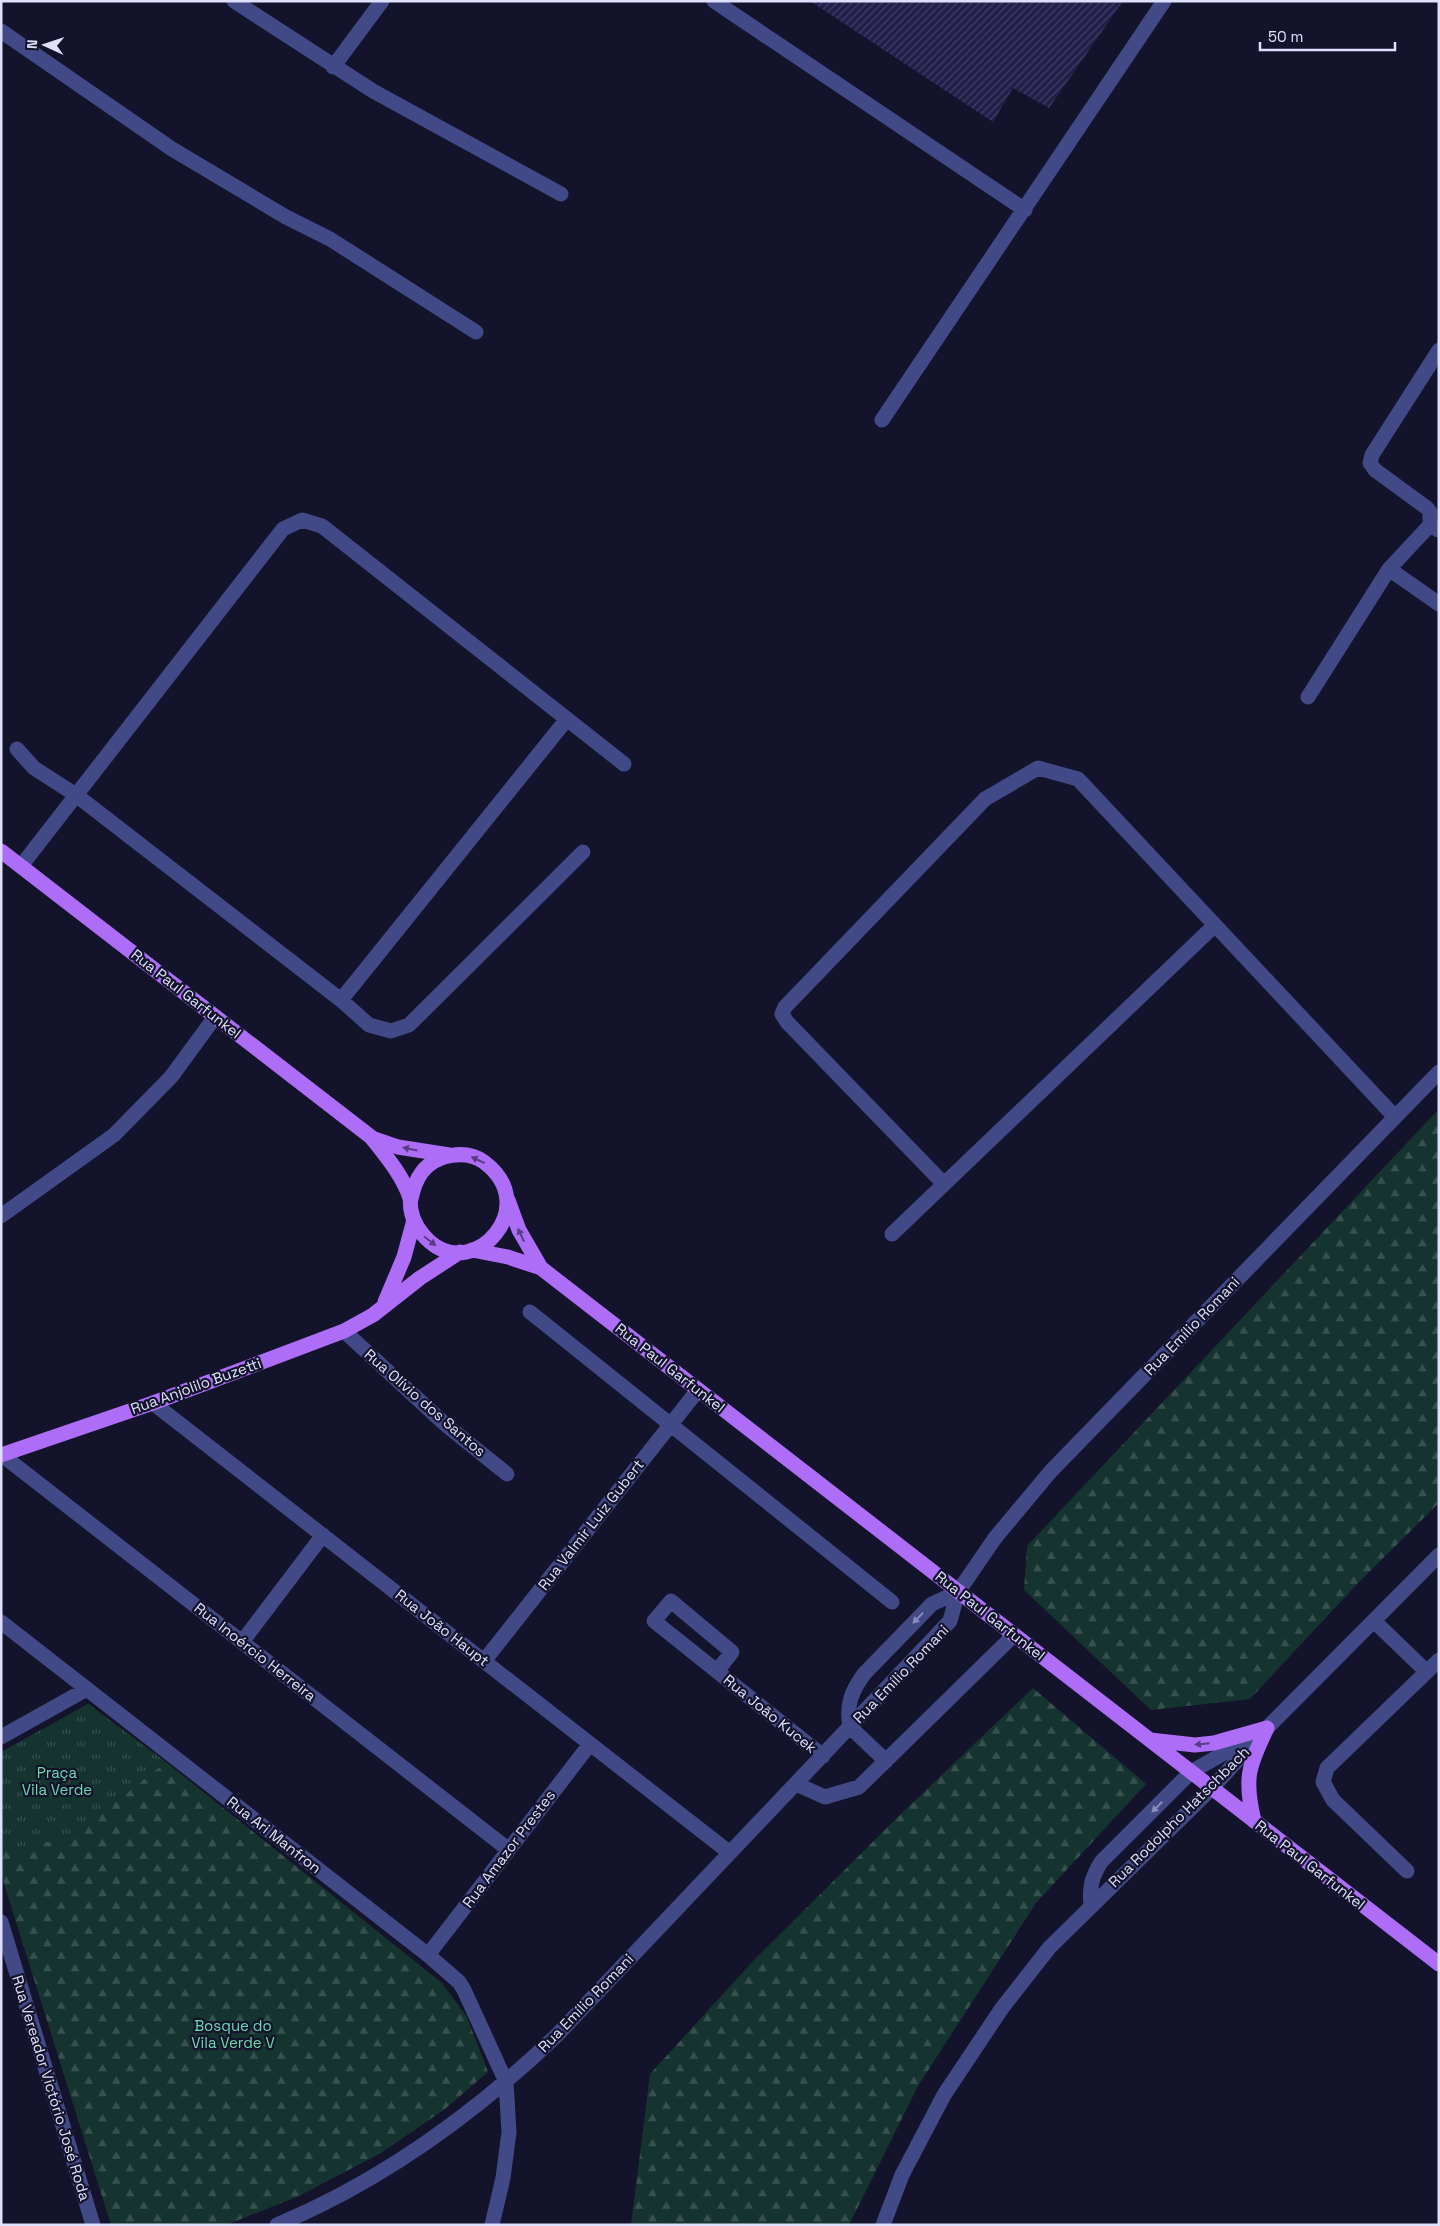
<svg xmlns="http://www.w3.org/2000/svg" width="1440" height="2226" font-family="'Space Grotesk',sans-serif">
	<defs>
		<pattern id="forest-firs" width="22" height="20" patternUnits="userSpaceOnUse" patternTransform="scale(1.25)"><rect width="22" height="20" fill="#16342f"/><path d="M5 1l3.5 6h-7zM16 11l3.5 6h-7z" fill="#37514e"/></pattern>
		<pattern id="park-tufts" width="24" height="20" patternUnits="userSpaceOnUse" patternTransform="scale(1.25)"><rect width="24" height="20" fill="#16342f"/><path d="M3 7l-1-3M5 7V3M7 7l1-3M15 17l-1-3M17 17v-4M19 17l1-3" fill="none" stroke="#37514e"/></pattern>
		<pattern id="building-hatch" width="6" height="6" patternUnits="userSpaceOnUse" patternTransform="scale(1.25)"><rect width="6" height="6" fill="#22204a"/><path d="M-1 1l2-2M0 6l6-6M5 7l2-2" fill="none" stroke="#424065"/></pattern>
	</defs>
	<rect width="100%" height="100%" fill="#13132b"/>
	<path fill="url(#forest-firs)" d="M1439,1109V1503L1360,1581L1250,1699L1151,1710L1024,1590L1027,1546Z
		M1033,1688L1146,1784L1036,1903L918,2086L849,2225H631L650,2074L754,1960L904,1811Z
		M88,1704L166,1762L442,1983L467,2017L488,2072L445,2109L381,2153L299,2196L226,2225H111L1,1874V1753Z"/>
	<path fill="url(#park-tufts)" d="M88,1704L166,1762L73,1836L1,1853V1752Z"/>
	<path fill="url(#building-hatch)" d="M810,1H1123L1049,108L1013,88L993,122Z"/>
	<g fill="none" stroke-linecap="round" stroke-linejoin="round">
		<path stroke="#414986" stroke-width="15" d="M234,1L373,91L561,194
			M714,1L1025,210
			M1,31L172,149L286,217L330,239L476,332
			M333,67L382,1
			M882,420L1164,1
			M1430,525V512L1427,508L1375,470L1370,463L1372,455L1439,350
			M1389,569L1430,525L1438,530
			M1308,697L1389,569L1439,604
			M17,749L34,768L76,795L341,1000L567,719
			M21,866L283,529L302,520L322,526L624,764
			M341,1000L369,1025L391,1031L409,1025L583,852
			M944,1184L787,1022L782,1014L785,1007L985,799L1038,768L1078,779L1395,1117
			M1,1216L114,1135L171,1077L215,1017
			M892,1234L1215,925
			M530,1312L892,1602
			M344,1331L446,1425L507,1474
			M153,1403L730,1853
			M2,1455L509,1850
			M1374,1621L1427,1672
			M1,1622L428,1955L459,1982L464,1990L506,2082L509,2132L503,2178L492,2225
			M242,1642L323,1535
			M484,1661L698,1390
			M717,1671L732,1652L671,1601L654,1621L823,1756
			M850,1727C846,1705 851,1692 864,1674L932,1604L958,1592
			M850,1727L886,1761
			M1,1737L87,1689
			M796,1784L825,1797L859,1787L1014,1635
			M1407,1871L1333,1800L1323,1782L1327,1768L1439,1660
			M1091,1905C1089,1887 1092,1877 1101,1862L1191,1772L1252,1737
			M1,1922L93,2225
			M428,1955L590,1744
			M277,2225C382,2181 477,2112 558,2034L950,1621L958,1592L995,1538L1051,1471L1439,1072
			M883,2225L902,2175L944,2095L1002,2008L1049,1948L1212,1788L1267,1728L1439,1555"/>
		<path stroke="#ae6df6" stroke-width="15" d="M1,851L371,1137C386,1156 403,1176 410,1198C411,1202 410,1206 411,1210C413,1222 420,1233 430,1242C475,1281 543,1206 484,1162C466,1149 436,1154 422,1172C416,1180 413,1189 411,1199
			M372,1138L398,1147L449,1155
			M508,1200L519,1230L541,1268
			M472,1250L508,1257L541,1268L1439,1964
			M385,1302L404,1257L414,1220
			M1,1455L153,1403L344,1331L373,1315L420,1278L460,1252
			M1150,1740L1195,1745L1214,1743L1267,1728
			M1254,1821C1244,1779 1248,1767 1267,1728"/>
	</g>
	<defs><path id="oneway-solid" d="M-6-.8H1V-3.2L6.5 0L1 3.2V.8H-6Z" transform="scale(1.25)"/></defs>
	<g fill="#593b86">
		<use href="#oneway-solid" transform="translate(410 1149) rotate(-168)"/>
		<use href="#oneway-solid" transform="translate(478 1160) rotate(-155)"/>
		<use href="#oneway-solid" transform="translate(521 1235) rotate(-115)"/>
		<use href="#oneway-solid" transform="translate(430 1241) rotate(37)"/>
		<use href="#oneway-solid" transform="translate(1202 1744) rotate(174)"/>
	</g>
	<g fill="#888dbc">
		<use href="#oneway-solid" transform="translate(918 1618) rotate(134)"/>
		<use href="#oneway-solid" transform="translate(1157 1807) rotate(135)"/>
	</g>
	<g text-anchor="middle" stroke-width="4.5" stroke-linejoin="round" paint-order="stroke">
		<g font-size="15" fill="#dfe0fd" stroke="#13132b">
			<text transform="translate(186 994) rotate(38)" y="5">Rua Paul Garfunkel</text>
			<text transform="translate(1192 1326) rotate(-46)" y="5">Rua Emílio Romani</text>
			<text transform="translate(670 1368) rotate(38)" y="5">Rua Paul Garfunkel</text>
			<text transform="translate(196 1386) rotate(-20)" y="5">Rua Anjolilo Buzetti</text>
			<text transform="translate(425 1403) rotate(41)" y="5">Rua Olívio dos Santos</text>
			<text transform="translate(591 1525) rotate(-52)" y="5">Rua Valmir Luiz Gubert</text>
			<text transform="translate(990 1616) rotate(38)" y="5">Rua Paul Garfunkel</text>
			<text transform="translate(442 1628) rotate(38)" y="5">Rua João Haupt</text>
			<text transform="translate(255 1652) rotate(38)" y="5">Rua Inoércio Herreira</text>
			<text transform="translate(901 1674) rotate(-46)" y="5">Rua Emílio Romani</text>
			<text transform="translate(770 1714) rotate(39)" y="5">Rua João Kucek</text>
			<text transform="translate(1179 1817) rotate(-45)" y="5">Rua Rodolpho Hatschbach</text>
			<text transform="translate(274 1835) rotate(38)" y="5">Rua Ari Manfron</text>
			<text transform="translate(509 1849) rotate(-53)" y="5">Rua Amazor Prestes</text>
			<text transform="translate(1310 1865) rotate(38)" y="5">Rua Paul Garfunkel</text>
			<text transform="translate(586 2003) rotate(-46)" y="5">Rua Emílio Romani</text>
			<text transform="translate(51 2088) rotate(73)" y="5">Rua Vereador Victório José Roda</text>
		</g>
		<g font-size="15" fill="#6ddaae" stroke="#13132b">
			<text x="57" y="1778">Praça<tspan x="57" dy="17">Vila Verde</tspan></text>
			<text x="233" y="2031">Bosque do<tspan x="233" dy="17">Vila Verde V</tspan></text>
		</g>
	</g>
	<rect width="1440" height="2226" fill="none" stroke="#dfe0fd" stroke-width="5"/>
	<g transform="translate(45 45) rotate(273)" stroke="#13132b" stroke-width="4" paint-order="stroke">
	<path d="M0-4L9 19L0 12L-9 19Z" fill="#dfe0fd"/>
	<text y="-8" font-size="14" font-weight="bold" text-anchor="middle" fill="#dfe0fd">N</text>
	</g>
	<path d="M1260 42v8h135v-8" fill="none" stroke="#dfe0fd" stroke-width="2.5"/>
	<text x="1268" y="42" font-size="15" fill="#dfe0fd" stroke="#13132b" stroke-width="4" paint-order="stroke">50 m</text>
</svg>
